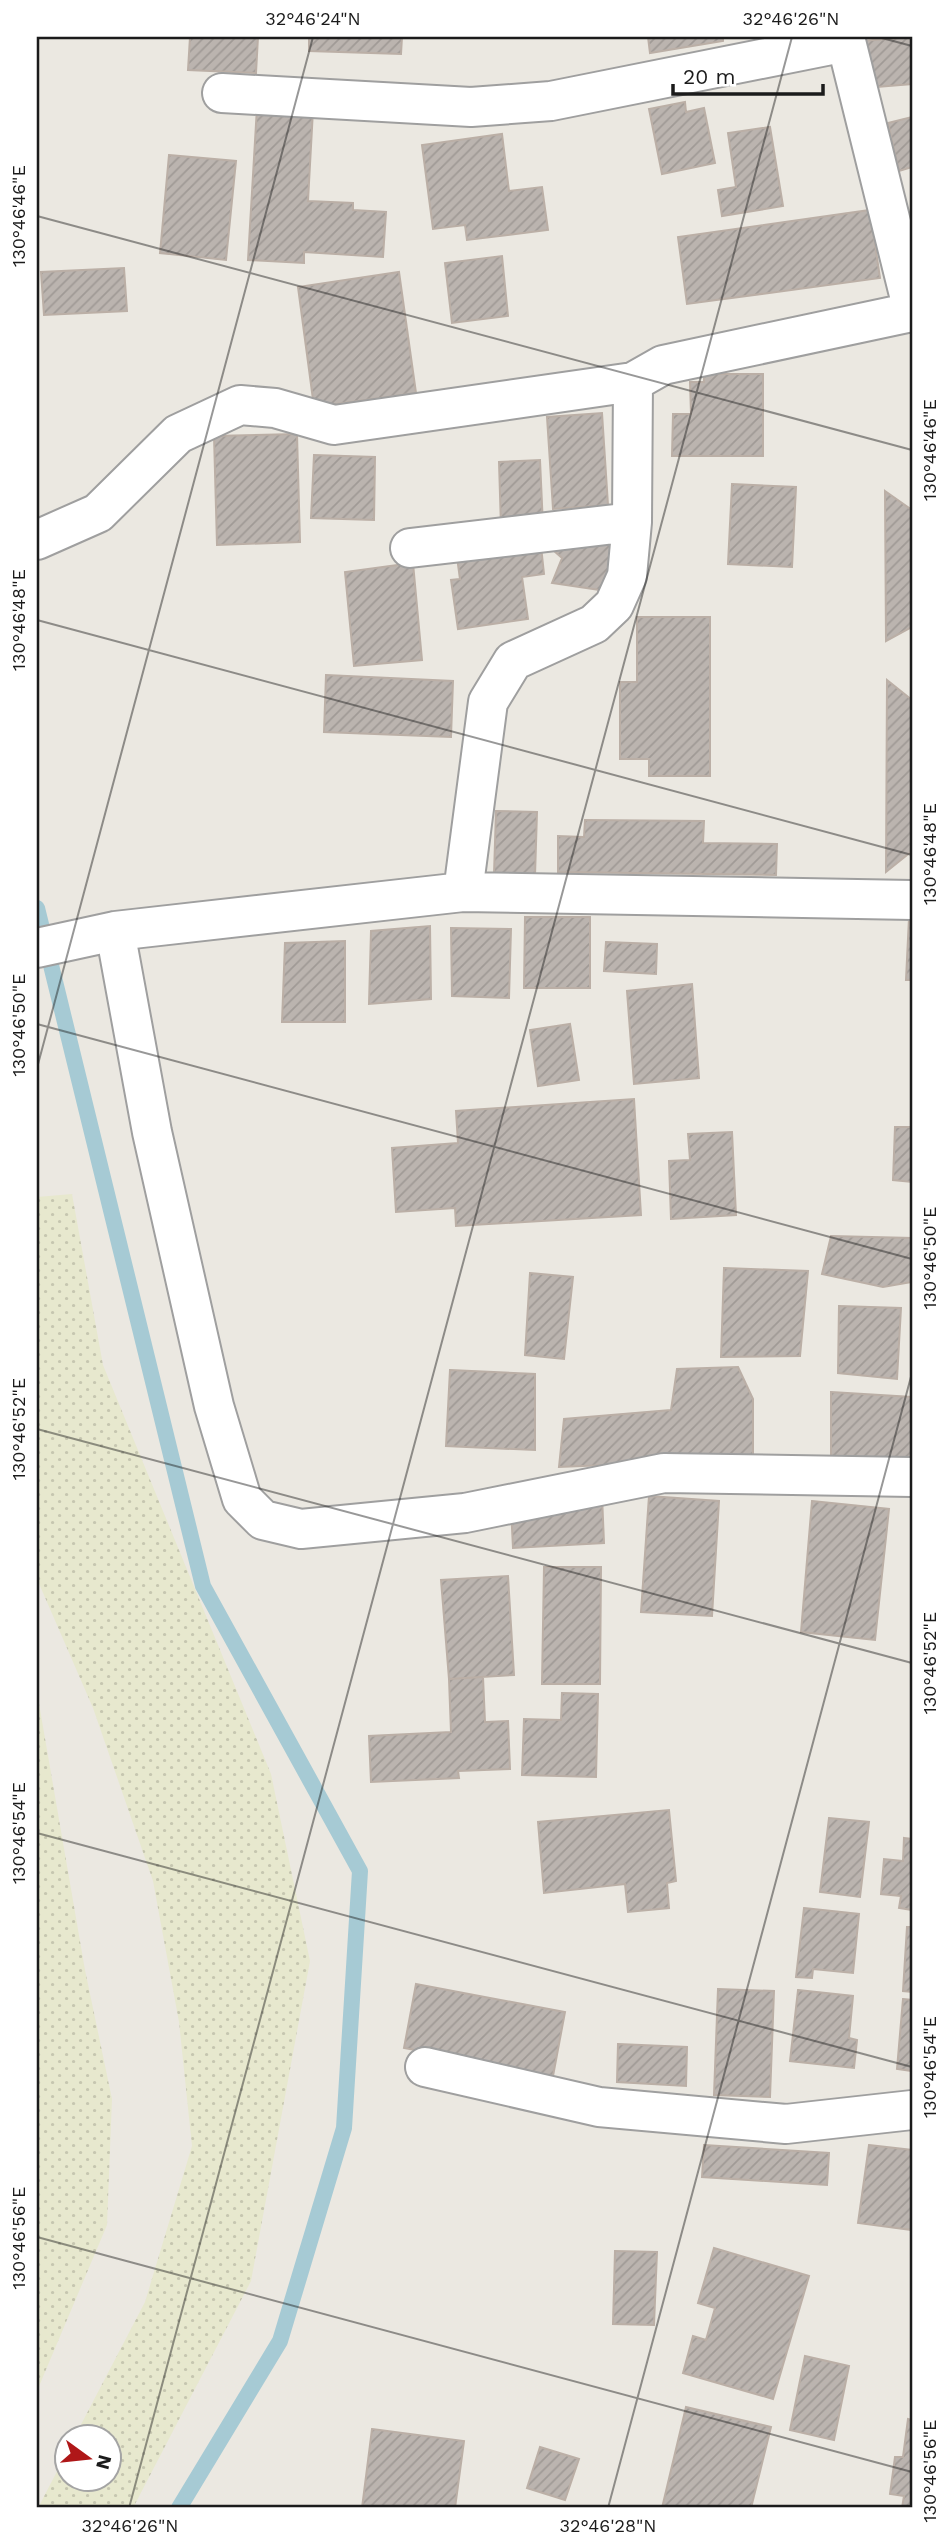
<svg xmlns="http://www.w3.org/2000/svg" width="949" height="2545" font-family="'Work Sans',sans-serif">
	<defs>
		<pattern id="farmland-dots" width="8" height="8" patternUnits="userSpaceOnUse" patternTransform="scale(1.75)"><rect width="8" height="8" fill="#e7e8ce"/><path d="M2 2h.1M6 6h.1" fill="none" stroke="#c6c6b0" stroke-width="1.8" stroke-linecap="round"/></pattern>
		<pattern id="building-hatch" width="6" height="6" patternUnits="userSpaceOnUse" patternTransform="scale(1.75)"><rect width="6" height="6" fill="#bbb4af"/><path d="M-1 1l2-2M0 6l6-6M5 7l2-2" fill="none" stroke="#a09a96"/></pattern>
	</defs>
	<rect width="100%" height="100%" fill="#ebe8e1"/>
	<path fill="url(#farmland-dots)" d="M72,1194L103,1365L271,1774L310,1961L251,2281L133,2508H38L66,2454V2478H108V2436H75L145,2302L192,2146L179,2022L153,1881L93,1708L37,1579V1197Z
		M37,1692L85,1970L112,2099L107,2225L37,2391Z"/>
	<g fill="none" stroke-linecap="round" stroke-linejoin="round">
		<path stroke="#a6cad4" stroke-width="16" d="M37,908L203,1586L360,1871L344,2128L280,2341L179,2508"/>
	</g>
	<path fill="url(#building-hatch)" stroke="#bbafa6" stroke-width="2" d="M190,37H258L256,73L188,70Z
		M309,37H402L401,54L309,51Z
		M648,37H727H723V41L650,53Z
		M912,37V84L865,88L861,41Z
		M685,102L686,112L704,108L715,163L662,174L649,109Z
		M257,107L313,110L308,201L353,203V210L386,212L383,257L304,252V263L248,260Z
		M912,117V167L899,171L888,123Z
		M770,127L783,206L722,216L718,190L736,187L728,133Z
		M502,134L509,191L542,187L548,230L467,240L465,225L433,229L422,145Z
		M169,155L236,161L226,260L160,253Z
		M870,210L880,278L687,304L678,237Z
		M502,256L508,316L452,323L445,263Z
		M124,268L127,311L44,315L41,272Z
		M399,272L416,393L314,407L298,287Z
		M704,374H763V456H672L673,414H691L690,382H704Z
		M602,413L608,505L553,509L547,417Z
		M297,434L300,542L217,545L214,436Z
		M314,455L375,457L374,520L311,518Z
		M540,460L543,526L501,527L499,462Z
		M732,484L796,487L792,567L728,564Z
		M885,491L912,510V627L886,641Z
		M611,537L607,591L552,583L562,558L545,543Z
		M541,546L544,574L522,577L528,619L458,629L451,580L460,579L457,557Z
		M413,563L422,660L354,666L345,572Z
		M637,617H710V776H649V759H620V682H637Z
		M326,675L453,681L451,737L324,732Z
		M887,680L912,700V851L886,872Z
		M496,811L537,812L535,876L494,874Z
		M585,820L704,821L703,843L777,844L776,875L558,872V836L584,837Z
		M525,917H590V988H524Z
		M909,918H912V980H906Z
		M430,926L431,999L369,1004L371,931Z
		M451,928L511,929L509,998L452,996Z
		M345,941V1022H282L285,943Z
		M606,942L657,944L656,974L604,971Z
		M692,984L699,1078L634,1084L627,991Z
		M570,1024L579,1080L538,1086L530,1030Z
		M634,1099L641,1215L456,1226L455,1208L396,1212L392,1148L458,1143L456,1111Z
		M895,1127H912V1182L893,1180Z
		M732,1132L736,1215L671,1219L669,1161L690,1160L688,1134Z
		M831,1236L912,1238V1282L883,1287L822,1274Z
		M724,1268L808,1271L800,1356L721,1357Z
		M530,1273L573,1277L564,1359L525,1355Z
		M839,1306L901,1308L897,1379L838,1373Z
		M738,1367L753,1399V1459L559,1467L564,1419L671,1410L677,1369Z
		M450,1370L535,1374V1450L446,1446Z
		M831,1392L912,1397V1462L831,1456Z
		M602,1496L604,1543L513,1548L511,1508Z
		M649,1496L719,1501L712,1616L641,1612Z
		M812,1501L889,1509L875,1640L801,1632Z
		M544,1567H601L600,1684H542Z
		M508,1576L514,1675L449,1679L441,1580Z
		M483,1677L485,1722L508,1721L510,1769L458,1771L459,1778L371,1782L369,1736L451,1732L449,1679Z
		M562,1693L598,1694L596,1777L522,1775L524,1719L561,1720Z
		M669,1810L676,1881L667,1883L669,1908L628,1912L625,1884L544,1893L538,1822Z
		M829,1818L869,1822L860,1897L820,1892Z
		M904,1838L912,1839V1910L899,1908L901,1896L881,1894L884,1859L903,1861Z
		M804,1908L859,1914L853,1973L813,1969L812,1978L796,1977Z
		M907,1927H912V1992L903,1991Z
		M416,1984L565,2012L553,2076L404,2048Z
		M718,1989L774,1991L770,2097L714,2095Z
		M798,1990L853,1996L849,2038L857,2040L854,2068L790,2061Z
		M903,1999L912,2000V2071L897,2069Z
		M618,2044L687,2047L686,2086L617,2082Z
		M704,2145L829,2153L827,2185L702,2177Z
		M869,2145L912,2150V2230L858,2223Z
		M714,2248L809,2276L773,2399L683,2373L693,2336L706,2340L715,2308L698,2303Z
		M615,2251L657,2252L654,2325L613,2324Z
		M805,2356L849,2366L834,2440L790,2430Z
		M686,2407L771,2427L751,2508H662Z
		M908,2419L912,2420V2508H902L904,2496L890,2494L895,2457H903Z
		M372,2429L464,2441L455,2508H362Z
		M540,2447L579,2459L565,2500L527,2488Z"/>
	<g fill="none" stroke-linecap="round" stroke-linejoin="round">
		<g stroke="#9f9f9f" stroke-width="42">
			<path id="minor" d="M845,37L912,307
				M222,93L471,107L551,101L846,42
				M37,540L98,513L178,434L240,405L275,408L334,425L633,382
				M410,548L632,522
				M463,892L488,702L513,661L594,624L614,605L627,576L632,522L633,382L663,365L912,312
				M115,931L152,1132L214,1406L242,1499L263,1520L301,1529L465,1513L664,1473L912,1477
				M37,948L115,931L463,892L912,900
				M425,2067L599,2107L786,2124L912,2110"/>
		</g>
		<use href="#minor" stroke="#fff" stroke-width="38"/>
	</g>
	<path fill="none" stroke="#1b1b1b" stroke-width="2" stroke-opacity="0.45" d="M878,37L912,46M37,216L912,450M37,620L912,855M37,1024L912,1259M37,1068L313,37M37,1429L912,1663M37,1833L912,2067M37,2237L912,2472M129,2508L792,37M608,2508L912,1373"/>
	<rect width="949" height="2545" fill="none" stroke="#ffffff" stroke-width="77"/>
	<g transform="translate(88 2458) rotate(105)"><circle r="33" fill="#ffffff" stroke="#a4a4a4" stroke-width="2"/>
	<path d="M0-5L12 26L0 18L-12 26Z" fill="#af1718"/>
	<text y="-10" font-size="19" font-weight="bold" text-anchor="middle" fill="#1b1b1b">N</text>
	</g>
	<path d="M673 84v10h150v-10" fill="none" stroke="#1b1b1b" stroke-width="3.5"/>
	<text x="683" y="84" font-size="21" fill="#1b1b1b" stroke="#ffffff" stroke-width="5" paint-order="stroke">20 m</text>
	<rect x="38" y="38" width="873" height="2468" fill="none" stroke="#1b1b1b" stroke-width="2.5"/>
	<g font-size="18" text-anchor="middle" fill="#1b1b1b">
		<text x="313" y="25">32°46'24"N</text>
		<text x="791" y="25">32°46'26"N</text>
		<text transform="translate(19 216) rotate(-90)" y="6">130°46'46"E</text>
		<text transform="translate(930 450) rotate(-90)" y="6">130°46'46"E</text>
		<text transform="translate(19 620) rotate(-90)" y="6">130°46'48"E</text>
		<text transform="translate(930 854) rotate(-90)" y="6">130°46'48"E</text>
		<text transform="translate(19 1025) rotate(-90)" y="6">130°46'50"E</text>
		<text transform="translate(930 1258) rotate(-90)" y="6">130°46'50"E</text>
		<text transform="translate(19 1429) rotate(-90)" y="6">130°46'52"E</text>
		<text transform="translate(930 1663) rotate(-90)" y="6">130°46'52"E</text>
		<text transform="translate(19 1833) rotate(-90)" y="6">130°46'54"E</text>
		<text transform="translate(930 2067) rotate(-90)" y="6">130°46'54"E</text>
		<text transform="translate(19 2238) rotate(-90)" y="6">130°46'56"E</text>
		<text transform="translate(930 2471) rotate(-90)" y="6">130°46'56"E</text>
		<text x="130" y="2532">32°46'26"N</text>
		<text x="608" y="2532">32°46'28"N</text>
	</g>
</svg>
